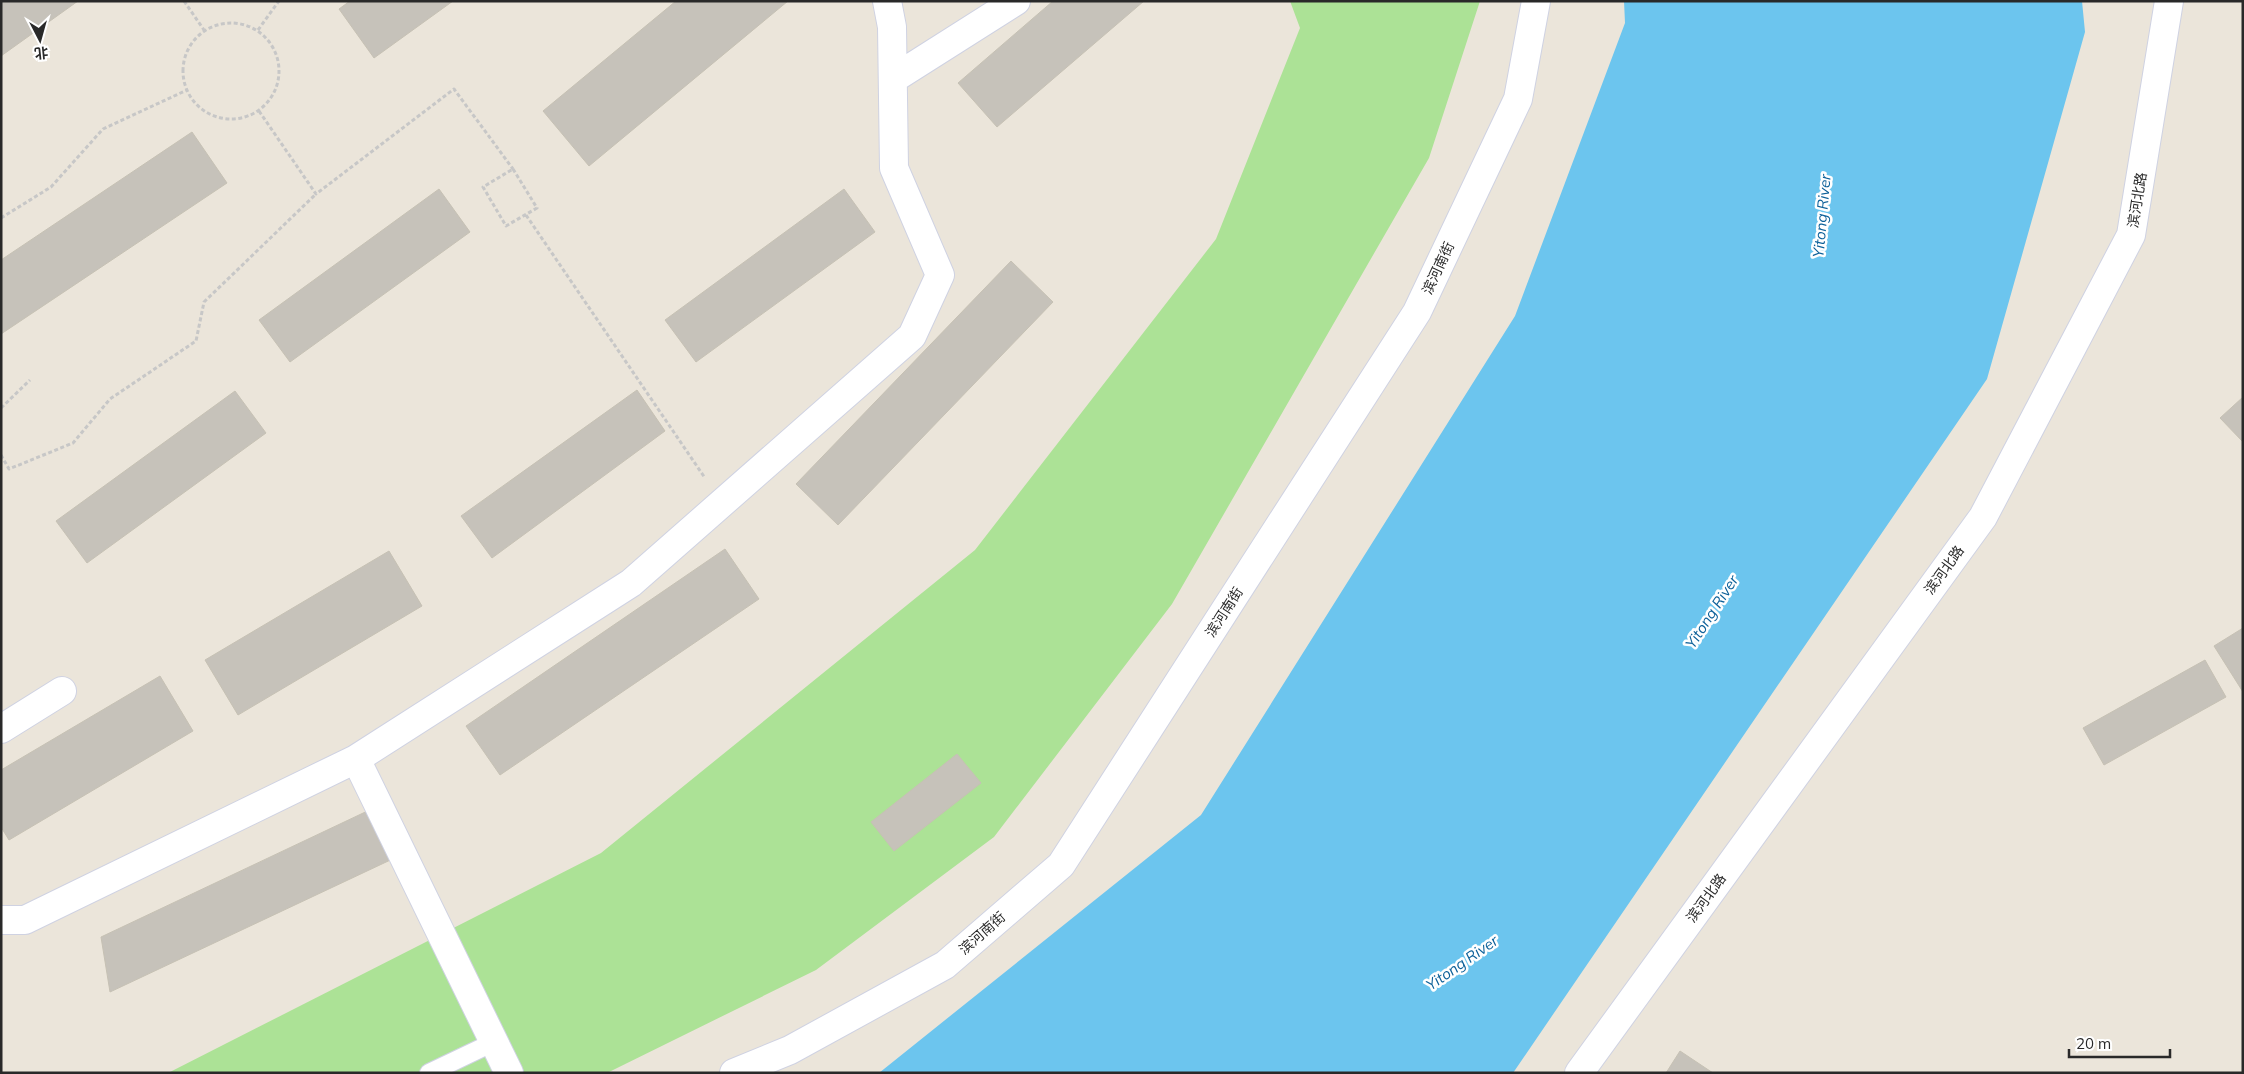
<svg xmlns="http://www.w3.org/2000/svg" width="2244" height="1074" font-family="Mulish,'Noto Sans SC',sans-serif">
	<rect width="100%" height="100%" fill="#ebe5da"/>
	<path fill="#ace296" d="M1290,1H1480L1429,158L1172,604L994,837L816,970L607,1073H168L601,853L975,550L1216,239L1300,28Z"/>
	<path fill="#6cc5ee" d="M1624,1H2082L2085,32L1987,379L1513,1073H879L1201,815L1515,316L1625,23Z"/>
	<path fill="#c6c2ba" stroke="#c6c1b4" d="M1,1H78L1,56Z
		M350,1H453L374,58L339,9Z
		M676,1H788L589,166L543,111Z
		M1053,1H1144L997,127L958,83Z
		M192,132L227,183L1,334V260Z
		M439,189L470,232L290,362L259,320Z
		M844,189L875,232L696,362L665,320Z
		M1011,261L1053,302L838,525L796,484Z
		M637,390L665,431L492,558L461,516Z
		M235,391L266,433L87,563L56,521Z
		M2243,397V442L2220,418Z
		M725,549L759,599L500,775L466,726Z
		M389,551L422,606L238,715L205,660Z
		M2243,628V692L2214,646Z
		M2205,660L2226,697L2104,765L2083,728Z
		M160,676L193,731L9,840L1,827V770Z
		M957,754L981,783L894,851L871,822Z
		M378,806L401,855L110,992L101,937Z
		M1680,1051L1713,1073H1666Z"/>
	<g fill="none" stroke-linecap="round" stroke-linejoin="round">
		<g stroke="#cfd2e2" stroke-width="20">
			<path id="service" d="M429,1073L494,1042"/>
		</g>
		<g stroke="#cfd2e2" stroke-width="30">
			<path id="minor" d="M893,79L1016,1
				M1,729L62,691
				M356,759L509,1073
				M1,920H25L356,759L631,583L912,336L940,275L894,168L892,27L887,1
				M734,1073L790,1050L945,965L1061,865L1417,312L1518,99L1536,1
				M1579,1073L1983,517L2131,235L2169,1"/>
		</g>
		<path stroke="#c7c7c7" stroke-width="3" stroke-dasharray="4 2.5" stroke-linecap="butt" d="M184,1L204,30
			M183 71a48 48 0 1 1 96 0a48 48 0 1 1-96 0Z
			M258,30L279,1
			M259,111L316,194L454,89L513,169
			M513,169L537,208L506,226L483,187Z
			M526,215L705,478
			M1,218L51,187L103,129L187,90
			M1,408L30,380
			M1,455L9,469L73,443L110,399L196,341L204,302L316,194"/>
		<use href="#service" stroke="#fff" stroke-width="18"/>
		<use href="#minor" stroke="#fff" stroke-width="28"/>
	</g>
	<g text-anchor="middle" stroke-width="5" stroke-linejoin="round" paint-order="stroke">
		<g font-size="14" fill="#292929" stroke="#fff">
			<text transform="translate(2137 200) rotate(-81)" y="5">滨河北路</text>
			<text transform="translate(1438 268) rotate(-65)" y="5">滨河南街</text>
			<text transform="translate(1944 570) rotate(-54)" y="5">滨河北路</text>
			<text transform="translate(1224 612) rotate(-57)" y="5">滨河南街</text>
			<text transform="translate(1706 898) rotate(-54)" y="5">滨河北路</text>
			<text transform="translate(982 933) rotate(-41)" y="5">滨河南街</text>
		</g>
		<g font-size="15" font-style="italic" fill="#0d6199" stroke="#fff">
			<text transform="translate(1822 216) rotate(-85)" y="5">Yitong River</text>
			<text transform="translate(1712 612) rotate(-57)" y="5">Yitong River</text>
			<text transform="translate(1462 963) rotate(-35)" y="5">Yitong River</text>
		</g>
	</g>
	<rect width="2244" height="1074" fill="none" stroke="#292929" stroke-width="5"/>
	<g transform="translate(40 40) rotate(174)" stroke="#ffffff" stroke-width="4" paint-order="stroke">
	<path d="M0-4L9 19L0 12L-9 19Z" fill="#292929"/>
	<text y="-8" font-size="14" font-weight="bold" text-anchor="middle" fill="#292929">北</text>
	</g>
	<path d="M2069 1049v8h101v-8" fill="none" stroke="#292929" stroke-width="2.5"/>
	<text x="2076" y="1049" font-size="15" fill="#292929" stroke="#ffffff" stroke-width="4" paint-order="stroke">20 m</text>
</svg>
